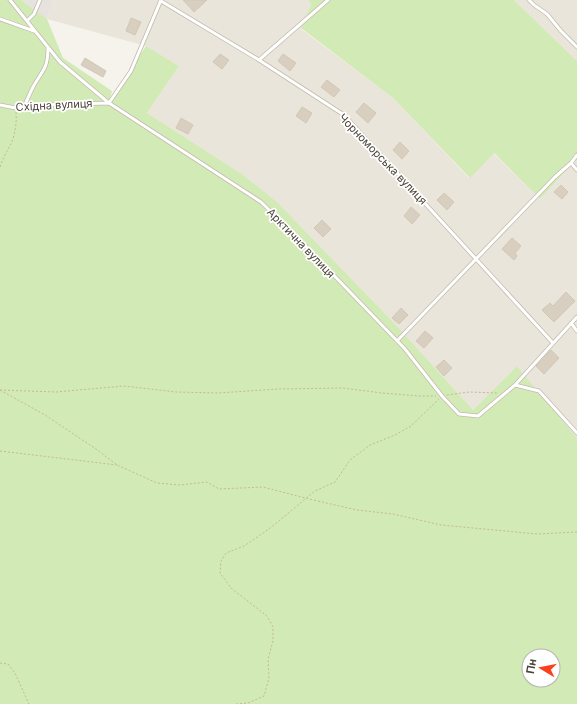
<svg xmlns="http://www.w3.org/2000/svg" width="577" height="704" font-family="Inter,sans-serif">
	<rect width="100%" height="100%" fill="#f6f3ec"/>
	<path fill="#eae5da" d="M53,0H308L311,3L301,29L393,98L469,178L493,153L540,199L577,159V438L517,366L473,410L397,326L277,202L242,174L147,113L179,66L146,46L47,19Z
		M514,0H577V61Z"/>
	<path fill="#e6e2dd" d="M21,0H53L47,19Z"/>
	<path fill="#d2eab5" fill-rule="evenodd" d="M0,0H21L47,19L63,58L112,91L108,104L146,46L179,66L147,113L242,174L277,202L397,326L473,410L517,366L577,438V704H0ZM529,656H553V680H529Z
		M308,0H514L577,61V159L540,199L494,153L470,178L393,98L301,28L311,4Z"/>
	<path fill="#d8cfc1" stroke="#d3c7b4" d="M183,0H207L194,12Z
		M131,18L141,22L135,35L126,31Z
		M220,54L229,60L222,69L213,62Z
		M283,54L296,63L290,71L278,61Z
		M85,58L106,71L103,77L81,65Z
		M327,80L340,90L334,97L321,87Z
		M364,103L376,113L368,123L356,112Z
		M302,107L312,113L306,123L296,116Z
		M181,118L193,125L188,134L176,128Z
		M400,142L409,151L402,159L393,150Z
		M561,185L568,192L562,199L554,192Z
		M444,193L454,202L447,210L437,200Z
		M411,207L420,215L412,224L404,216Z
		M322,220L331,229L323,237L314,228Z
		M512,238L521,246L515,253L517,256L514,260L502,249Z
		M566,292L575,301L554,322L542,310L550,303L553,306Z
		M401,308L408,315L399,324L392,318Z
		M425,331L433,338L424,348L416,341Z
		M551,350L559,358L544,374L536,366Z
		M444,360L452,368L444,376L436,367Z"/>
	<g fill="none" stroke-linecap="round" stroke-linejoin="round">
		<g stroke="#c2bbae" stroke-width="4.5">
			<path id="lane" d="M10,0L60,62L109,103L261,202L295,235L405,349L442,396L459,414L478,416L515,385L539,391L577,433
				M529,0L534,5L547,14L561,31L577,47
				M161,1L259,60L344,115L553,343
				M0,19L34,31
				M27,21L34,14L40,0
				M259,60L328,0
				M0,105L16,108L39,105L109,103L131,71L161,0
				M24,107C27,100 30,93 33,87C43,69 48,69 48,47
				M577,155L571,163L577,170
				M571,323L577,331
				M397,341L555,177L571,163
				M515,385L577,317"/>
		</g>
		<path stroke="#c4b79f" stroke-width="1" stroke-dasharray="2 2" stroke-linecap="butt" d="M0,167C3,158 7,151 11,144C15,135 17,122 16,112
			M0,390L45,415L96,449L117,465L157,483L179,485L207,482L219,489L263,487L309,499L357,510L393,514L441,525L537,534L577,532
			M0,390L56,392L124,386L176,392L218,393L278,389L343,388L382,393L419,396H436
			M447,395L469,392L498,393
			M0,451L117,465
			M0,663L8,664L15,673L29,704
			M236,704L248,703L264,696L269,678L268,659L273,641V627L267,616L232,589L220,573L221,561L226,553L244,546L269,529L315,491L335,482L350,460L370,445L395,435L411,426L439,399"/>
		<use href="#lane" stroke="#fff" stroke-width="3"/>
	</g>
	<g text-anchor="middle" stroke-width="3.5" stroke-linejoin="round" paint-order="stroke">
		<g font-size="11" fill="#4b4439" stroke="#fff">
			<text transform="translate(54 105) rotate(-3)" y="4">Східна вулиця</text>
			<text transform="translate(383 159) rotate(46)" y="4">Чорноморська вулиця</text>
			<text transform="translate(301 243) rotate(46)" y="4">Арктична вулиця</text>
		</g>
	</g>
	<g transform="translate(541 668) rotate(280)"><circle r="19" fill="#ffffff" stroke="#b7b4b0"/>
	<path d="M0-3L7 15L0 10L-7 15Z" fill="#fc3f1d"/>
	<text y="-6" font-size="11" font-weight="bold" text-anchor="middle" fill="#4b4439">Пн</text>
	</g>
</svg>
